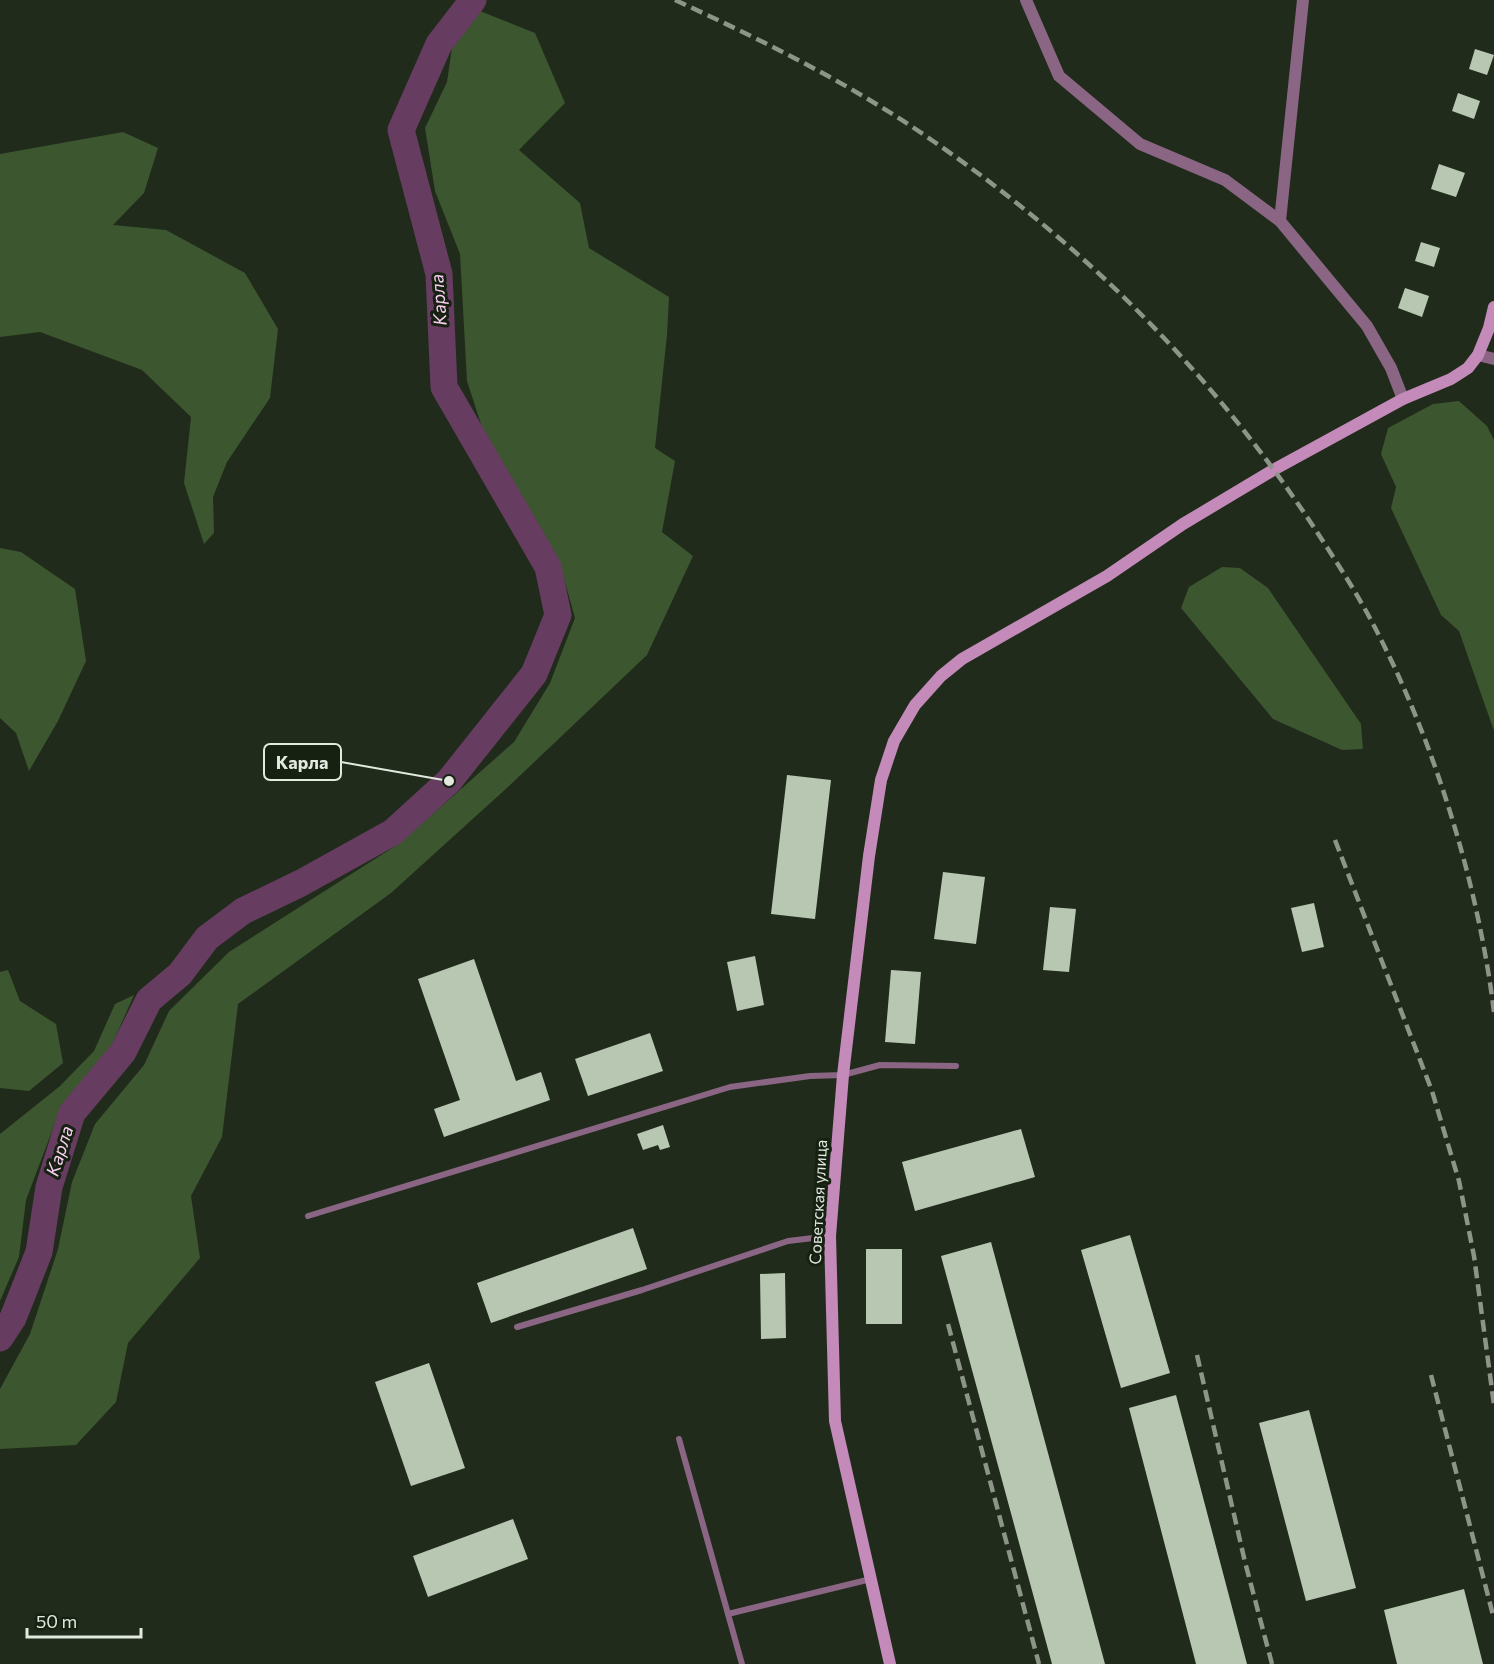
<svg xmlns="http://www.w3.org/2000/svg" width="1494" height="1664" font-family="Commissioner,sans-serif">
	<rect width="100%" height="100%" fill="#202b1b"/>
	<path fill="#3c562f" d="M480,11L535,33L565,103L519,150L580,203L589,248L669,297L667,335L655,448L675,461L662,532L693,556L647,655L508,787L391,893L238,1004L222,1137L191,1196L200,1258L128,1343L116,1402L76,1445L0,1449V1389L30,1334L58,1249L72,1182L95,1124L144,1065L169,1011L229,952L400,843L514,742L550,683L575,618L559,561L491,455L467,381L460,254L435,191L425,128L447,82L453,40Z
		M123,132L158,148L144,193L113,225L166,230L245,273L278,329L270,398L227,462L213,497L214,533L204,544L184,483L191,417L142,370L40,332L0,337V154Z
		M1459,401L1487,426L1494,440V731L1459,631L1441,615L1391,508L1396,487L1381,454L1388,428L1433,404Z
		M0,548L21,552L75,589L86,661L58,721L29,771L16,733L0,718Z
		M1222,567L1240,568L1268,588L1361,724L1363,749L1342,750L1273,719L1181,608L1189,587Z
		M8,970L20,1001L56,1024L63,1063L29,1091L0,1088V972Z
		M134,995L108,1054L60,1110L26,1200L19,1257L0,1301V1134L60,1086L94,1051L115,1004Z"/>
	<g fill="none" stroke-linecap="round" stroke-linejoin="round">
		<path stroke="#663c60" stroke-width="27" d="M0,1338L13,1318L39,1252L49,1187L72,1113L123,1052L149,1000L180,974L207,938L243,911L301,883L393,832L449,781L534,674L558,615L548,567L444,387L439,274L401,130L439,44L473,0"/>
	</g>
	<path fill="#b8c7b2" d="M1475,49L1494,55L1487,75L1469,69Z
		M1458,93L1480,101L1474,119L1452,111Z
		M1439,164L1465,173L1456,197L1431,189Z
		M1421,242L1440,248L1434,267L1415,261Z
		M1405,288L1429,296L1422,317L1398,308Z
		M787,775L831,780L815,919L771,914Z
		M943,872L985,877L976,944L934,939Z
		M1314,903L1324,947L1302,952L1291,908Z
		M1050,907L1076,909L1069,972L1043,970Z
		M755,956L764,1005L737,1011L727,962Z
		M474,959L516,1081L541,1072L550,1100L444,1137L434,1109L460,1100L418,979Z
		M891,970L921,972L915,1044L885,1042Z
		M650,1033L663,1071L588,1096L575,1059Z
		M663,1125L670,1147L660,1150L658,1145L643,1150L637,1134Z
		M1021,1129L1035,1177L915,1211L902,1162Z
		M633,1228L647,1269L491,1323L477,1283Z
		M1130,1235L1170,1373L1121,1388L1081,1250Z
		M991,1242L1105,1664H1052L941,1256Z
		M866,1249H902V1324H866Z
		M785,1273L786,1338L761,1339L760,1274Z
		M429,1363L465,1468L411,1486L375,1382Z
		M1176,1395L1247,1664H1196L1129,1408Z
		M1309,1410L1356,1588L1306,1601L1259,1423Z
		M513,1519L528,1559L428,1597L413,1556Z
		M1464,1589L1483,1664H1397L1384,1610Z"/>
	<g fill="none" stroke-linecap="round" stroke-linejoin="round">
		<path stroke="#8a6684" stroke-width="6" d="M308,1216L730,1087L810,1076L843,1075L880,1065L956,1066
			M517,1327L642,1290L788,1241L830,1236
			M679,1439L742,1664
			M728,1614L871,1579"/>
		<path stroke="#8a6684" stroke-width="12" d="M1026,0L1059,76L1140,144L1225,180L1280,221L1367,326L1391,368L1403,399
			M1280,221L1303,0
			M1478,355L1494,359"/>
		<path stroke="#c38aba" stroke-width="12" d="M890,1664L835,1421L830,1236L843,1075L869,856L881,780L894,741L915,705L941,676L962,659L1107,576L1183,524L1275,469L1403,399L1451,379L1468,368L1478,355L1489,328L1494,307"/>
		<path stroke="#8c9588" stroke-width="4.5" stroke-dasharray="12 6" stroke-linecap="butt" d="M675,0C764,41 853,85 933,141C1085,246 1209,370 1311,523C1332,555 1354,588 1372,622C1433,737 1478,882 1494,1012
			M1335,840L1432,1091L1459,1181L1474,1256L1494,1405
			M948,1324L1039,1664
			M1197,1355L1245,1562L1272,1664
			M1431,1375L1494,1619"/>
	</g>
	<g text-anchor="middle" stroke-width="6" stroke-linejoin="round" paint-order="stroke">
		<g font-size="16" fill="#e2e9df" stroke="#162112">
			<text transform="translate(818 1202) rotate(-87)" y="6">Советская улица</text>
		</g>
		<g font-size="18" font-style="italic" fill="#fad0f2" stroke="#162112">
			<text transform="translate(439 300) rotate(-94)" y="6">Карла</text>
			<text transform="translate(60 1151) rotate(-72)" y="6">Карла</text>
		</g>
	</g>
	<path fill="none" stroke="#e2e9df" stroke-width="2" d="M449 781L341 762"/>
	<circle fill="#e2e9df" stroke="#162112" stroke-width="2" cx="449" cy="781" r="6"/>
	<rect fill="#162112" stroke="#e2e9df" stroke-width="2" x="264" y="744" width="77" height="36" rx="6"/>
	<g font-size="18" text-anchor="middle" font-weight="bold" fill="#e2e9df">
		<text x="302" y="769">Карла</text>
	</g>
	<path d="M27 1628v9h114v-9" fill="none" stroke="#e2e9df" stroke-width="3"/>
	<text x="36" y="1628" font-size="18" fill="#e2e9df" stroke="#162112" stroke-width="4.5" paint-order="stroke">50 m</text>
</svg>
